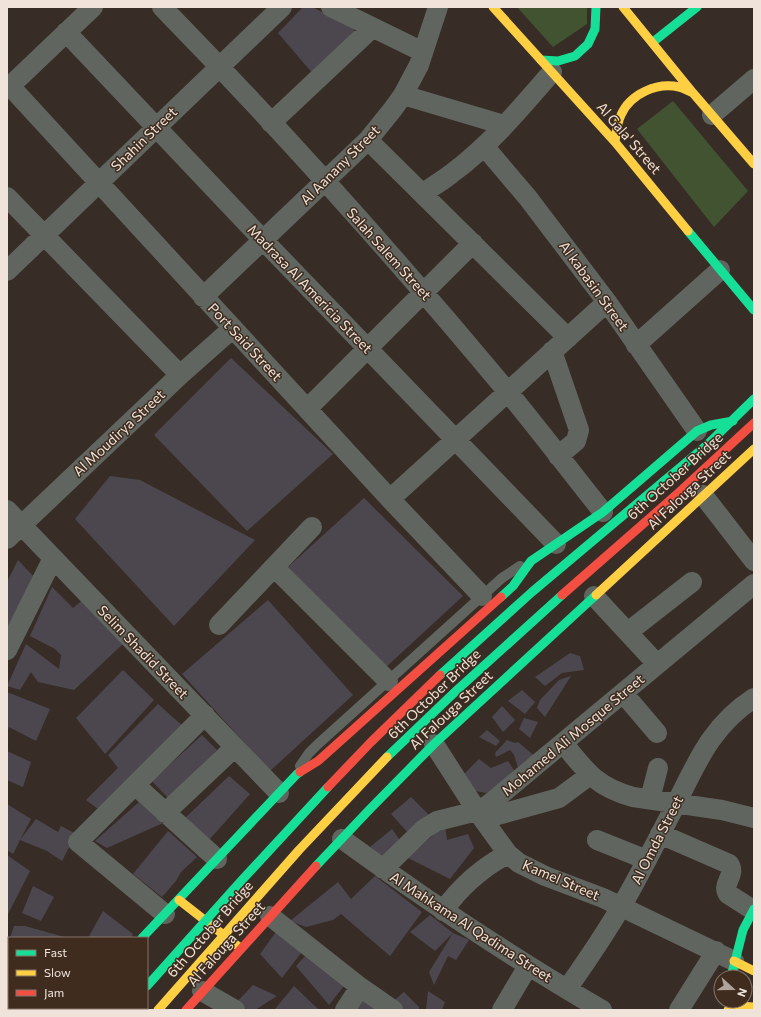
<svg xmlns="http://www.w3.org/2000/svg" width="761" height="1017" font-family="Commissioner,sans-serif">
	<rect width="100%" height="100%" fill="#372d26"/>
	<path fill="#425331" d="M517,7H587V24L553,47Z
		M673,101L748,191L714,227L637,129Z"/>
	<path fill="#4c474e" d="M303,7H312L352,27L357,36L314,75L278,33Z
		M231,358L333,454L247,531L154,435Z
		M110,476L140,480L255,540L174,626L75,519Z
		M364,498L463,596L385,668L288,567Z
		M18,560L36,579L7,628V582Z
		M52,587L73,608L84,599L124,643L74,690L38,682L31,672L20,690L7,686L26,644L59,669L61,655L55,649L30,636Z
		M268,600L353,695L270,771L182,674Z
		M570,653L580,656L584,670L562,673L545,686L535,677Z
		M123,670L154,700L105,754L76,718Z
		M571,676L545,717L537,708L540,700L559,680Z
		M522,690L535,702L525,714L508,701Z
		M7,692L50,709L36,741L9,727L7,732Z
		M158,704L185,728L98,809L86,800L118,768L108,755Z
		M502,706L515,720L503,732L492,717Z
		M524,718L538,722L530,738L519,729Z
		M487,730L500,741L496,746L479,737Z
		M202,735L217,750L168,798L152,781Z
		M507,740L515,743L518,742L537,758L520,774L514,755L510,750L496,757L495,753Z
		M7,751L31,762L23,787L7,780Z
		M479,759L491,768L508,761L515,772L486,793L475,791L461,777Z
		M229,776L250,794L209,840L184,819Z
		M411,797L430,816L409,834L391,814Z
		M139,802L163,823L107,848L95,841Z
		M7,804L31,819L20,840L36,819L58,832L61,826L76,834L62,861L47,851L20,840L13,854L7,850Z
		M445,824L447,840L468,834L474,848L450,879L408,858Z
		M392,829L402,843L387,859L370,847Z
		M168,831L197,857L181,872L176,881L162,897L133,874Z
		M7,855L30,871L7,916Z
		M375,876L422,912L390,956L341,914L333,920L306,927L290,921L338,882L351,899Z
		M33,886L54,897L41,921L22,913Z
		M103,911L133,934L131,938H88Z
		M430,915L453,933L435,951L410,932Z
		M14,926H25L68,938H10Z
		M278,929L304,949L282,978L260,954Z
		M453,933L469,940L456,960L448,956L434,985L429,972Z
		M7,934L9,938V975L7,973Z
		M308,953L347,982L329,1005L296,966Z
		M253,985L277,996L255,1010H249L234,1005Z
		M294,986L319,1010H274Z
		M428,991L445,1002L442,1010H426Z
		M404,992L419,1007V1010H405L392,1002Z
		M366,997L385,1010H352Z
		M42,1008H64L63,1010H41Z"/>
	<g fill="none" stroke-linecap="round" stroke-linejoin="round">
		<path stroke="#606560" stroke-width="10" d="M300,766L309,753L317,745L502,578L520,566"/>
		<path stroke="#606560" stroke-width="20" d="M162,7C282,130 397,259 507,391C540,431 571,472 603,512
			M331,7L423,52
			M66,32L263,240L556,544
			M10,86L390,499L482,596
			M7,89L93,7
			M403,95L504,125
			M712,115L754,79
			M271,123L372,28
			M368,140L568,338
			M484,146L528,198L607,302L697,431
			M423,193C432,187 442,181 451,174C489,146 521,108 552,72
			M7,197L180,375
			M7,271L282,7
			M203,297L368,140L393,109L403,95L419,65L438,7
			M636,345L720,270
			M552,351L579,430L576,441L558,456
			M307,409L473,243
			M703,495L754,561
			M390,499L607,302
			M7,510L279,793
			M7,539L180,375L233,328
			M274,567L388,681
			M594,596L657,664
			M219,625L312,527
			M628,632L692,582
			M7,650L53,558
			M623,693L657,733
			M563,743C586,771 596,787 633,797L722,810L754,818
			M434,744L477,811L500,843L508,854L519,863L545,876L603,898L734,961
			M135,785L217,859
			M650,799L658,768
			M165,813L235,747
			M483,819L559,798L590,775
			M660,834L729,864C737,875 721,884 728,894L753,910
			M342,839C426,900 512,958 602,1010
			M597,840L647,860
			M383,869L424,829L437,821L477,811L488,805L754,584
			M443,911C461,886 481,868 508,854
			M165,914L78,842L205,715
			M270,916L360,987L393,1010
			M567,989C591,955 614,921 634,884C648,858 662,831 676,804C697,762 712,725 754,698
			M202,991L235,1010
			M345,1010L360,987
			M502,1010L528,966
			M679,1010L716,951"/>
		<path stroke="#16e098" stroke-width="9" d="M653,42L697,7
			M541,60L558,61L575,56L588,44L595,29L596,7
			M688,231L754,310
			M664,481L707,445L754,399
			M501,597L513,586L531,561L603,512L697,431L711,425L733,421
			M316,866L370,809L434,744L596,595
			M142,938L297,774L300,772
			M731,977L743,930L754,909
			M126,1010L128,1008"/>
		<path stroke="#ffcf43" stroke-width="9" d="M493,7L615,142L688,231
			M623,7L693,93L754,164
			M615,142C616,133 617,123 621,115C630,94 657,82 679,87C684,88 688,91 693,93
			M596,595L754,449
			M179,900L239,947
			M734,961L754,971
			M728,1010L738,1006L754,1007"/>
		<path stroke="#f24e42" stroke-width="9" d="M675,496L754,423
			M300,772L318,761L501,597
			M74,1010L76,1008
			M186,1010L316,866"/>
		<path stroke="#16e098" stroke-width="9" d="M440,675L532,592L664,481
			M387,757L457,690L562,595
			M147,986L242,880L328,787"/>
		<path stroke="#ffcf43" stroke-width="9" d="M158,1010L299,850L387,757"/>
		<path stroke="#f24e42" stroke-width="9" d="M562,595L675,496
			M328,787L371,742L440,675"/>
	</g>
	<g text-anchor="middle" stroke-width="3" stroke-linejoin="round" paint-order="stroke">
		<g font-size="14" fill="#efe3da" stroke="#3f2c1e">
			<text transform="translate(629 138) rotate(49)" y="5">Al Gala' Street</text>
			<text transform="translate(144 139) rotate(-44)" y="5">Shahin Street</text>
			<text transform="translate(340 165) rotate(-45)" y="5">Al Aanany Street</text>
			<text transform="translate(389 254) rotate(48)" y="5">Salah Salem Street</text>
			<text transform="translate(594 286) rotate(54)" y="5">Al kabasin Street</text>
			<text transform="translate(310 289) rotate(46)" y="5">Madrasa Al Americia Street</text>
			<text transform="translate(245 342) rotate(47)" y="5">Port Said Street</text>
			<text transform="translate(119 433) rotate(-43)" y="5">Al Moudirya Street</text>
			<text transform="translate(675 476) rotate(-42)" y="5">6th October Bridge</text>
			<text transform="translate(689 490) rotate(-43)" y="5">Al Falouga Street</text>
			<text transform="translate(143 652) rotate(46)" y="5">Selim Shadid Street</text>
			<text transform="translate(434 694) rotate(-44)" y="5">6th October Bridge</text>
			<text transform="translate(451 710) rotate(-43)" y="5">Al Falouga Street</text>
			<text transform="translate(573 735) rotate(-40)" y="5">Mohamed Ali Mosque Street</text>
			<text transform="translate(657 840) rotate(-63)" y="5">Al Omda Street</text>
			<text transform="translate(561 880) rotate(23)" y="5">Kamel Street</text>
			<text transform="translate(471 927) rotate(33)" y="5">Al Mahkama Al Qadima Street</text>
			<text transform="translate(210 929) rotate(-49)" y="5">6th October Bridge</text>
			<text transform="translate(226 944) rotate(-48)" y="5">Al Falouga Street</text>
		</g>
	</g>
	<rect width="761" height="1017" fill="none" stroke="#efe3da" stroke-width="16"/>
	<rect x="8" y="937" width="140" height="72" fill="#3f2c1e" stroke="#857569"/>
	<rect x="16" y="950" width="20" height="6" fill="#16e098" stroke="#857569"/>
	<text x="44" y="957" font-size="12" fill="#efe3da">Fast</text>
	<rect x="16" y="970" width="20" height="6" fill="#ffcf43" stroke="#857569"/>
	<text x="44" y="977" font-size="12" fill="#efe3da">Slow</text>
	<rect x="16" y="990" width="20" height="6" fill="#f24e42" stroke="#857569"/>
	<text x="44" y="997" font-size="12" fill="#efe3da">Jam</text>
	<g transform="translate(733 989) rotate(111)"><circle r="19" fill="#3f2c1e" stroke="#857569"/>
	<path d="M0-3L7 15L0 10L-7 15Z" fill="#afa39b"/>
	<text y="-6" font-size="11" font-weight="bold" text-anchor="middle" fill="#efe3da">N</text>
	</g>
</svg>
